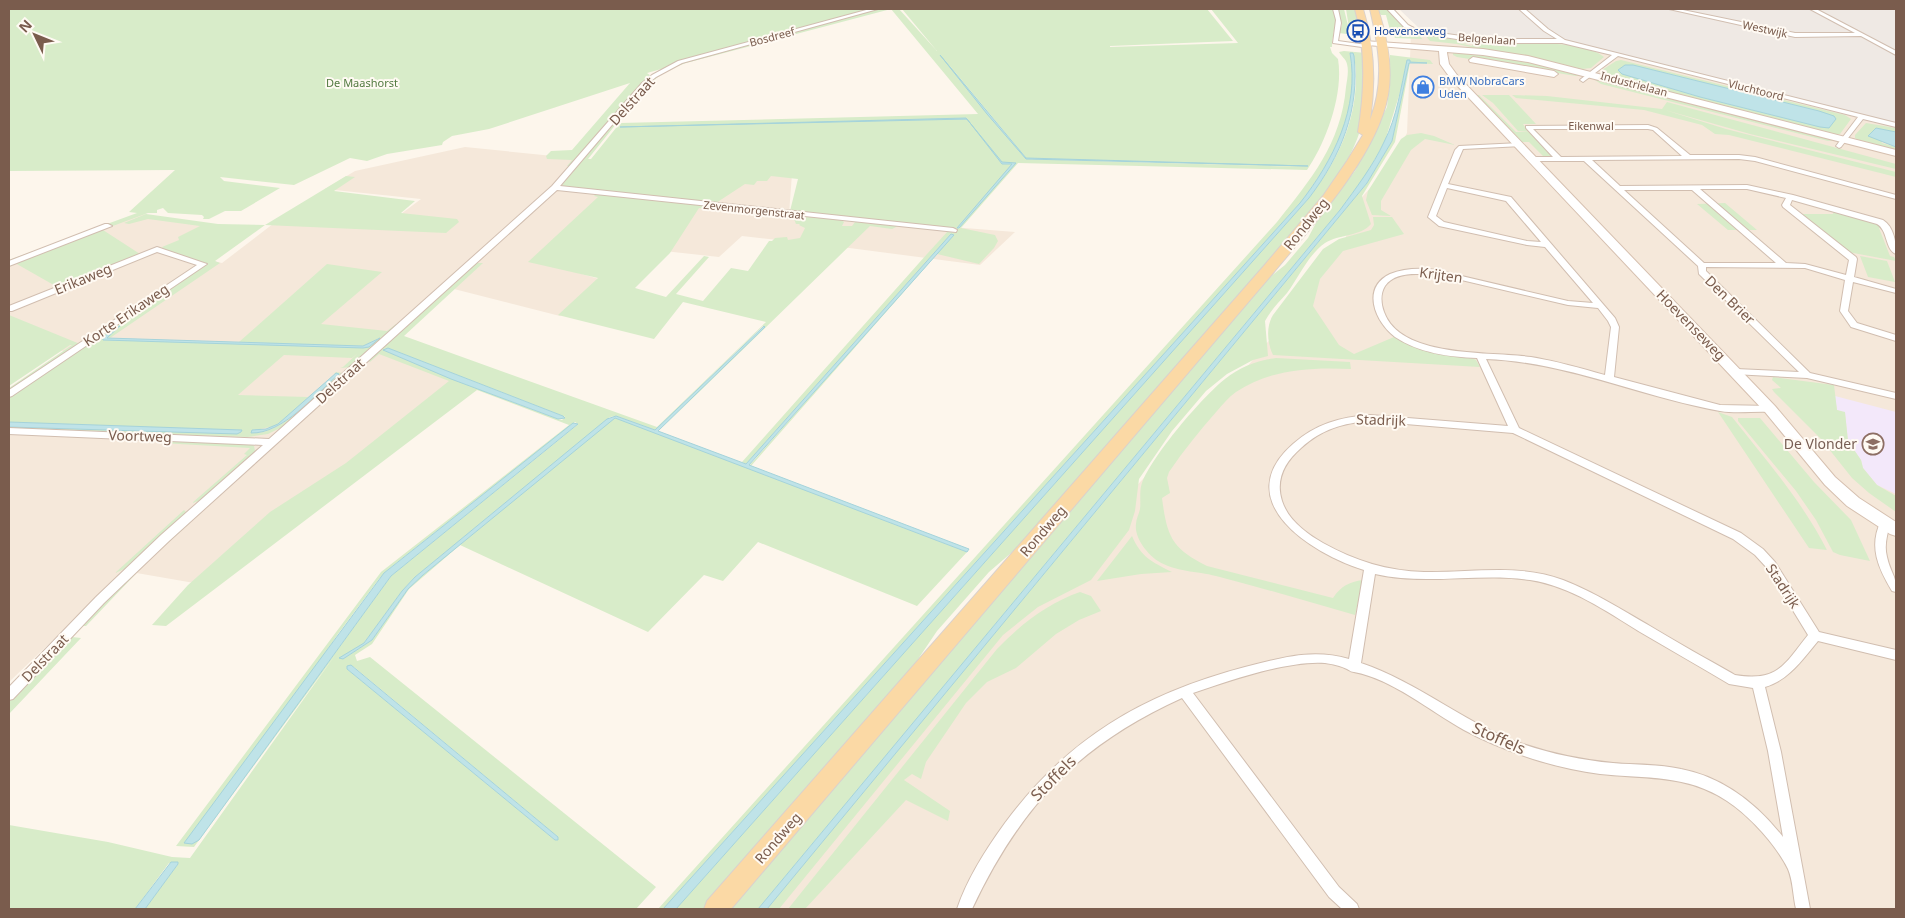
<svg xmlns="http://www.w3.org/2000/svg" width="1905" height="918" font-family="'Noto Sans',sans-serif">
	<rect width="100%" height="100%" fill="#fdf6ec"/>
	<path fill="#f5e8da" d="M1411,33L1477,42H1560L1896,126V909H765L924,695L1100,525L1241,374L1314,287L1341,249L1362,197L1387,170L1407,133Z
		M465,147L573,158L565,183L792,174L789,214L1015,232L980,265L834,246L742,236L719,257L664,251L537,261L599,279L560,316L454,289L400,337L478,366L404,421L200,584L125,571L9,682V391L74,355L9,331V263L143,214L213,227L165,251L222,263L278,220L401,214L421,199L325,189L355,171Z"/>
	<path fill="#efe9e4" d="M1399,9H1896V127L1552,39H1475L1421,30Z"/>
	<path fill="#f3e8fa" d="M1835,396L1896,412V494L1877,485L1863,468L1861,460L1848,441L1845,413L1837,410Z"/>
	<path fill="#d8ecc9" fill-rule="evenodd" d="M9,9H899L937,51L902,9H1207L1233,41L1110,46V47L1238,43L1211,9H1334C1338,23 1332,33 1332,47H1330L1332,53L1338,59C1344,95 1325,144 1307,170L1018,163L961,228L995,235L998,241L994,248L979,264L937,254L751,466H749L953,234H951L746,464L742,462L927,254L948,231H953L790,211L798,179L771,176L767,181H757L754,185L745,184L716,203L565,187L562,185L645,85L672,66L647,73L651,76L639,86L573,166H567L572,160L547,159L546,156L551,151L572,150L630,83L489,129L452,136L443,142L442,145L387,154L367,161L350,158L294,185L220,177L224,181L280,188L241,211H225L209,219H203L204,217L202,215L168,213L163,208L157,210V213H148L110,227L108,225L9,263V260L137,213L129,212L175,170L9,171ZM891,9L978,114L620,123L591,159H588L637,98H639L634,104C652,83 655,73 686,63ZM941,55L1026,158L1307,167L1026,159Z
		M1338,9H1344L1350,34L1346,9H1355L1358,25H1354V35L1339,33L1342,25Z
		M1376,9H1387L1405,28L1419,33L1422,39L1395,38L1393,34H1391L1386,15H1381Z
		M1424,34L1472,43L1471,44L1459,43L1472,46L1473,43C1502,43 1583,38 1604,57L1591,68L1582,69L1521,55L1479,49L1457,44L1430,41Z
		M1344,51L1366,53C1365,74 1366,95 1363,116C1359,148 1337,177 1319,203L1026,540L989,572L937,631L904,680L704,909H676L1309,198C1336,163 1355,125 1356,80C1356,71 1356,61 1352,53L1350,54C1362,107 1331,163 1300,203L663,909H658L1277,222C1311,179 1341,144 1346,87C1347,80 1349,71 1347,64C1346,59 1341,56 1339,52Z
		M1453,52L1505,56L1582,75L1576,76L1457,57L1453,55Z
		M1390,55L1430,60L1433,64L1410,63L1395,142L1362,196L1371,224C1360,237 1339,234 1325,243C1308,255 1299,277 1287,293C1279,302 1271,310 1265,321L1268,356L1253,360L1227,374L1206,391L1172,431L1139,479L1135,511L1129,530L1091,580L1038,607L1003,635L779,909H767L1367,183L1392,141L1409,63H1426L1410,62V60L1385,141L1365,177L1340,210L758,909H728L1265,281L1285,265L1308,238L1318,219L1355,171L1387,107L1390,83Z
		M1621,60L1845,115L1851,119L1840,134H1831L1611,77L1603,73L1602,70L1616,61ZM1625,65H1633L1819,111L1820,127L1700,97L1622,74Z
		M1592,78H1593L1834,140L1828,141L1601,84Z
		M1475,95H1479L1516,132L1529,131L1552,155L1551,157H1544L1529,142H1520Z
		M1482,95H1509L1536,124H1523L1528,131H1518L1493,103Z
		M1512,95L1547,96L1662,109L1667,102L1896,164V169L1750,134L1665,110L1726,129L1896,172V177L1729,135L1715,134L1702,125L1644,110L1516,98Z
		M1866,123L1896,128V132L1876,128L1882,143L1896,147V152L1866,144L1855,138V135Z
		M1421,133L1434,136L1455,145L1425,139L1411,150L1381,201V210L1391,216L1372,215L1366,200L1368,191L1401,139L1407,135Z
		M346,176L355,177L334,191L415,201L401,213L457,219L459,222L446,233L265,225L215,261L220,263L113,336L110,338L106,337L122,325L102,339L367,347L379,338L363,346L239,342L327,264L382,272L321,324L387,331L396,324L397,327L352,367L340,368L343,367L358,353L352,358L284,355L238,395L308,397C299,406 289,416 278,424C270,429 258,427 252,433C282,435 317,394 339,374H334L336,372L342,373L286,425L268,434L248,437L9,429V427L240,433L241,430L9,422V396L206,263L165,250L162,247L179,240L178,237L200,226L148,219L129,224L124,223L146,214L218,224L265,225Z
		M596,194L736,209L737,213L699,208L670,253L635,288L666,297L704,256L709,257L676,294L703,301L731,268L748,271L769,241H772L775,238L787,237L788,240L800,238L805,228L799,225L800,224H796L794,219L783,218L785,214L841,220L844,222L842,226H852L855,222L898,226L892,229L870,226L662,428L765,326H763L655,430L616,416L610,417L415,577L402,591L364,643L343,659L372,640L408,589L423,575L615,417L967,552L917,606L758,542L723,581L704,575L648,632L460,545L409,589L372,644L355,655L357,661L370,657L656,887L636,909H145L178,864L169,863L135,909H9V825L108,842L172,857L190,858L336,654L194,847L176,846L381,572L569,425L477,390L166,626L152,625L188,585L270,512L346,463L449,381L379,354L370,362L366,360L475,263H483L404,336L657,427L766,322L683,302L654,339L558,315L598,278L528,262L598,197L594,196ZM388,348L563,416L565,417L562,420L558,419L452,379L383,350ZM575,422L578,424L576,426L391,576L199,840L338,634L379,579L390,568ZM347,666L354,667L558,837L555,840L347,669Z
		M1725,203L1757,230H1728L1697,204Z
		M1834,210L1877,223L1882,228H1879L1890,256L1894,257L1896,261L1848,252L1801,214H1833Z
		M1373,217H1392L1404,234L1343,251L1320,279L1313,306L1339,345L1354,354L1394,337L1408,344L1472,358L1476,360L1480,367L1273,355C1267,343 1266,326 1273,315L1323,249L1339,239L1371,230L1374,225Z
		M103,230L140,254L59,288L15,263Z
		M1860,256L1887,261L1895,282L1868,277Z
		M9,315L80,344L9,392V388L72,345H70L9,386Z
		M1276,358L1350,362L1351,369C1311,367 1271,369 1236,392C1229,397 1223,404 1217,411C1200,430 1184,450 1169,472L1167,478L1170,493L1162,498C1167,536 1171,548 1207,566L1333,598C1341,586 1349,582 1363,580L1355,615C1309,602 1263,588 1216,576C1197,571 1175,572 1158,561C1147,554 1134,537 1136,524C1136,519 1139,514 1140,509C1141,501 1139,491 1142,483C1152,456 1202,397 1225,379C1240,367 1258,360 1276,358Z
		M1773,377L1834,385L1837,410L1845,412L1848,441L1861,460L1863,468L1877,485L1896,496V512L1869,493L1852,478L1821,439L1774,392L1772,389L1781,388L1772,380Z
		M1718,412L1732,417C1766,460 1802,501 1827,550L1809,548Z
		M1738,418H1760L1814,482L1851,520L1870,561L1840,555L1833,552L1816,520L1796,491L1738,421Z
		M166,440L250,443L254,446L255,451L202,500L192,503L247,455L244,454L250,448L161,443Z
		M184,510L187,513L127,568L115,573Z
		M190,523L149,560L86,626H83L72,637L81,638L9,714V699L129,574L180,526Z
		M1132,536C1141,557 1152,562 1172,572L1141,574L1097,581Z
		M1080,592L1091,596L1101,611L1079,620L1056,634L1016,668L987,682L966,703L926,762L921,779L912,774L904,780L950,811L948,821L906,800L805,909H788L997,649C1021,624 1048,603 1080,592Z"/>
	<path fill="#bfe3e8" stroke="#a5d3da" d="M1350,53H1353L1354,56C1360,110 1341,156 1309,198L676,909H663L1300,203C1333,161 1360,108 1350,53Z
		M940,55L1026,158L1308,166L1026,159L987,114Z
		M1407,60H1410V62L1427,63H1409L1392,141L1367,183L767,909H758L1340,210C1356,188 1373,166 1384,142C1397,117 1401,87 1407,60Z
		M1625,65H1633L1819,111L1834,116L1836,119L1829,128L1820,127L1700,97L1622,74L1618,70Z
		M966,118L1002,162L1016,163L959,228H957L1012,164H1002L967,119L620,127Z
		M1876,128L1896,132V147L1868,136Z
		M951,234L954,235L749,465L969,549L967,552L615,418L423,575L408,589L372,640L343,659L339,658L364,643L402,591L415,577L607,419L616,416L655,430L764,326L765,327L658,431L746,464Z
		M121,325L107,338L363,346L380,338L369,347L363,348L103,340V337Z
		M388,348L563,416L565,418L558,419L451,379L383,350Z
		M336,373L339,374C316,394 283,434 251,433L252,430L266,429L278,424Z
		M9,422L242,430L241,432L237,434L9,427Z
		M573,423L578,424L391,576L199,840L192,844L184,843L384,573Z
		M351,665L558,837V840H555L347,669V666Z
		M171,862H178V864L145,909H135Z"/>
	<g fill="none" stroke-linecap="round" stroke-linejoin="round">
		<g stroke="#d1beb0" stroke-width="2">
			<path id="street" d="M870,9H878L682,63L656,77L646,85L560,186L953,228L957,230L956,232L557,190L169,541L104,603L13,699L9,700V687L96,597L161,535L263,445L9,434V428L269,439L552,186L642,83L652,75L678,61Z
				M1333,9H1338L1341,23L1338,41L1367,45L1370,47L1369,48L1333,43L1336,20Z
				M1387,9H1393L1408,25L1418,30L1483,39H1557L1544,31L1519,9H1525L1548,29L1565,40L1896,123V127L1863,119L1841,147L1839,148L1836,146L1858,117L1618,56L1583,82L1580,80L1581,79L1612,55L1562,43H1483L1417,33L1404,27Z
				M1669,9H1678L1795,33H1855L1810,9H1816L1896,51V55L1861,36L1795,37Z
				M1648,125L1657,128L1690,155H1739L1755,157L1896,195V199L1755,161L1739,159L1592,160L1620,186L1747,185L1793,195L1883,220C1894,227 1896,242 1896,254C1885,250 1888,230 1877,224L1792,200L1790,205L1856,257L1857,259L1854,277L1896,289V293L1853,282L1848,311L1857,323L1896,335V341L1851,327L1840,311L1845,280L1805,268L1706,267V271L1810,373L1896,393V399L1807,378L1733,374L1731,372L1736,369L1799,372L1699,274L1698,266L1584,161H1532L1529,159L1532,157H1553L1526,128V126ZM1533,129H1648L1653,130L1682,156L1561,157ZM1700,189H1747L1786,198L1782,205L1783,207L1849,260L1846,275L1805,264L1786,263ZM1624,190H1692L1776,263H1704Z
				M1520,143L1522,144V146L1463,149L1448,184L1511,197L1615,318L1619,327L1614,377L1720,405L1770,406L1775,409L1770,412C1754,411 1737,414 1720,411C1641,397 1567,362 1486,359L1519,428L1741,533L1763,549L1775,562L1819,632L1896,650V660L1818,641C1802,660 1789,680 1765,687L1781,752L1810,909H1796C1793,897 1793,880 1788,869C1776,845 1750,816 1727,801C1687,774 1646,779 1600,774C1577,771 1555,766 1533,759C1509,751 1486,742 1464,730C1430,711 1392,679 1354,672C1349,671 1351,671 1347,669C1341,666 1332,664 1325,663C1289,660 1228,681 1193,693L1339,887L1357,904L1359,909H1342L1329,897L1182,698C1078,745 1020,807 972,909H957C967,879 986,849 1005,823C1068,738 1143,694 1245,667C1281,658 1312,648 1349,659L1364,570C1312,554 1228,501 1293,444C1316,424 1340,417 1370,415L1508,426L1477,358C1449,357 1419,353 1395,337C1375,322 1361,288 1390,274C1405,268 1421,268 1436,270L1568,301L1593,303L1545,247L1527,245L1439,226L1428,217L1455,150L1459,146ZM1447,188L1506,201L1541,242L1527,241L1444,222L1436,216ZM1416,274H1436L1568,305L1598,308L1608,321L1611,327L1605,375C1580,368 1556,361 1531,357C1491,351 1401,359 1384,312C1381,304 1380,294 1385,286C1392,276 1404,274 1416,274ZM1370,421L1513,433L1733,539L1755,555L1767,568L1808,635C1784,665 1778,682 1735,675C1707,659 1678,643 1650,626C1622,610 1594,592 1563,580C1518,563 1471,573 1424,572C1388,571 1355,561 1323,543C1307,534 1288,520 1282,501C1275,479 1285,462 1301,448C1322,429 1343,423 1370,421ZM1375,574C1427,586 1479,572 1530,580C1570,586 1606,611 1640,632C1669,649 1699,666 1729,684L1753,688L1768,751L1783,837C1757,804 1723,777 1681,769C1659,764 1635,765 1613,763C1580,760 1548,753 1517,742C1462,721 1417,682 1361,663Z
				M105,224H108L112,226L9,266V261Z
				M157,247L207,264L12,396L9,397V390L197,265L157,252L12,311H9V306Z
				M1885,520L1889,521L1890,524C1887,535 1884,546 1887,557C1890,572 1897,576 1896,592L1892,591C1879,569 1868,547 1881,521Z"/>
		</g>
		<g stroke="#d6c0b0" stroke-width="2">
			<path id="secondary" d="M1364,41L1483,49L1528,56L1896,150V156L1528,62L1483,55L1447,52V53L1449,64L1457,75L1775,406L1835,477L1859,498L1896,522V536L1890,534L1847,506L1825,485L1765,412L1451,79L1440,64L1439,51L1367,45L1363,43Z
				M1473,57L1554,71L1558,74L1554,77L1470,62L1469,60Z"/>
		</g>
		<g stroke="#dad1cd" stroke-width="2">
			<path id="primary" d="M1355,9H1363C1374,45 1376,82 1370,120C1385,82 1379,47 1370,9H1378C1387,37 1393,66 1388,95C1377,156 1312,226 1273,273L731,909H704L707,901L1263,267L1323,196L1347,161L1363,135L1358,132C1365,90 1366,50 1355,9Z"/>
		</g>
		<use href="#street" fill="#fff" fill-rule="evenodd"/>
		<use href="#secondary" fill="#fff" fill-rule="evenodd"/>
		<use href="#primary" fill="#fbd9a5" fill-rule="evenodd"/>
	</g>
	<defs>
		<g id="bus-ring" transform="scale(1.125)"><circle r="9.5" fill="#fffaf3" stroke="#1a4fb4" stroke-width="1.5"/><path d="M-5-6H5V4H4V6H2V4H-2V6H-4V4H-5ZM-3.5-4V0h7V-4ZM-3.5 1.2v1.5H-2V1.2ZM2 1.2v1.5H3.5V1.2Z" fill="#1a4fb4"/></g>
		<g id="shop-ring" transform="scale(1.125)"><circle r="9.5" fill="#fffaf3" stroke="#3f7fe0" stroke-width="1.5"/><path d="M-5-2.5h2.3a2.7 3.5 0 0 1 5.4 0H5L5.5 6h-11ZM-1.5-2.5h3a1.5 2.3 0 0 0-3 0Z" fill="#3f7fe0"/></g>
		<g id="school-ring" transform="scale(1.125)"><circle r="9.5" fill="#fffaf3" stroke="#8d6e63" stroke-width="1.5"/><path d="M0-5L7-2L0 1L-7-2ZM-4 1L0 2.5L4 1V4Q0 6-4 4Z" fill="#8d6e63"/></g>
	</defs>
	<g fill-rule="evenodd">
		<use href="#bus-ring" x="1358" y="31"/>
		<use href="#shop-ring" x="1423" y="87"/>
		<use href="#school-ring" x="1873" y="444"/>
	</g>
	<g text-anchor="middle" stroke-width="4" stroke-linejoin="round" paint-order="stroke">
		<g font-size="11" fill="#7a5c4d" stroke="#fffaf3">
			<text transform="translate(1765 29) rotate(12)" y="4">Westwijk</text>
			<text transform="translate(772 37) rotate(-15)" y="4">Bosdreef</text>
			<text transform="translate(1487 39) rotate(4)" y="4">Belgenlaan</text>
			<text transform="translate(1634 84) rotate(15)" y="4">Industrielaan</text>
			<text transform="translate(1756 90) rotate(14)" y="4">Vluchtoord</text>
			<text x="1591" y="130">Eikenwal</text>
			<text transform="translate(754 210) rotate(6)" y="4">Zevenmorgenstraat</text>
		</g>
		<g font-size="11" fill="#164399" stroke="#fffaf3" text-anchor="start">
			<text x="1374" y="35">Hoevenseweg</text>
		</g>
		<g font-size="11" fill="#366cbe" stroke="#fffaf3" text-anchor="start">
			<text x="1439" y="85">BMW NobraCars<tspan x="1439" dy="13">Uden</tspan></text>
		</g>
		<g font-size="11" fill="#537a41" stroke="#fffaf3">
			<text x="362" y="87">De Maashorst</text>
		</g>
		<g font-size="14" fill="#7a5c4d" stroke="#fffaf3">
			<text transform="translate(632 101) rotate(-48)" y="5">Delstraat</text>
			<text transform="translate(1306 224) rotate(-51)" y="5">Rondweg</text>
			<text transform="translate(1441 275) rotate(8)" y="5">Krijten</text>
			<text transform="translate(83 279) rotate(-22)" y="5">Erikaweg</text>
			<text transform="translate(1730 300) rotate(44)" y="5">Den Brier</text>
			<text transform="translate(126 315) rotate(-34)" y="5">Korte Erikaweg</text>
			<text transform="translate(1691 325) rotate(46)" y="5">Hoevenseweg</text>
			<text transform="translate(340 381) rotate(-42)" y="5">Delstraat</text>
			<text transform="translate(1381 420) rotate(2)" y="5">Stadrijk</text>
			<text transform="translate(140 436) rotate(2)" y="5">Voortweg</text>
			<text transform="translate(1043 531) rotate(-49)" y="5">Rondweg</text>
			<text transform="translate(1783 586) rotate(57)" y="5">Stadrijk</text>
			<text transform="translate(45 658) rotate(-46)" y="5">Delstraat</text>
			<text transform="translate(778 838) rotate(-49)" y="5">Rondweg</text>
		</g>
		<g font-size="14" fill="#785e54" stroke="#fffaf3" text-anchor="end">
			<text x="1857" y="449">De Vlonder</text>
		</g>
		<g font-size="16" fill="#7a5c4d" stroke="#fffaf3">
			<text transform="translate(1499 738) rotate(24)" y="6">Stoffels</text>
			<text transform="translate(1053 778) rotate(-45)" y="6">Stoffels</text>
		</g>
	</g>
	<rect width="1905" height="918" fill="none" stroke="#7a5c4d" stroke-width="20"/>
	<g transform="translate(35 35) rotate(313)" stroke="#fffaf3" stroke-width="4" paint-order="stroke">
	<path d="M0-4L9 19L0 12L-9 19Z" fill="#7a5c4d"/>
	<text y="-8" font-size="14" font-weight="bold" text-anchor="middle" fill="#7a5c4d">N</text>
	</g>
</svg>
